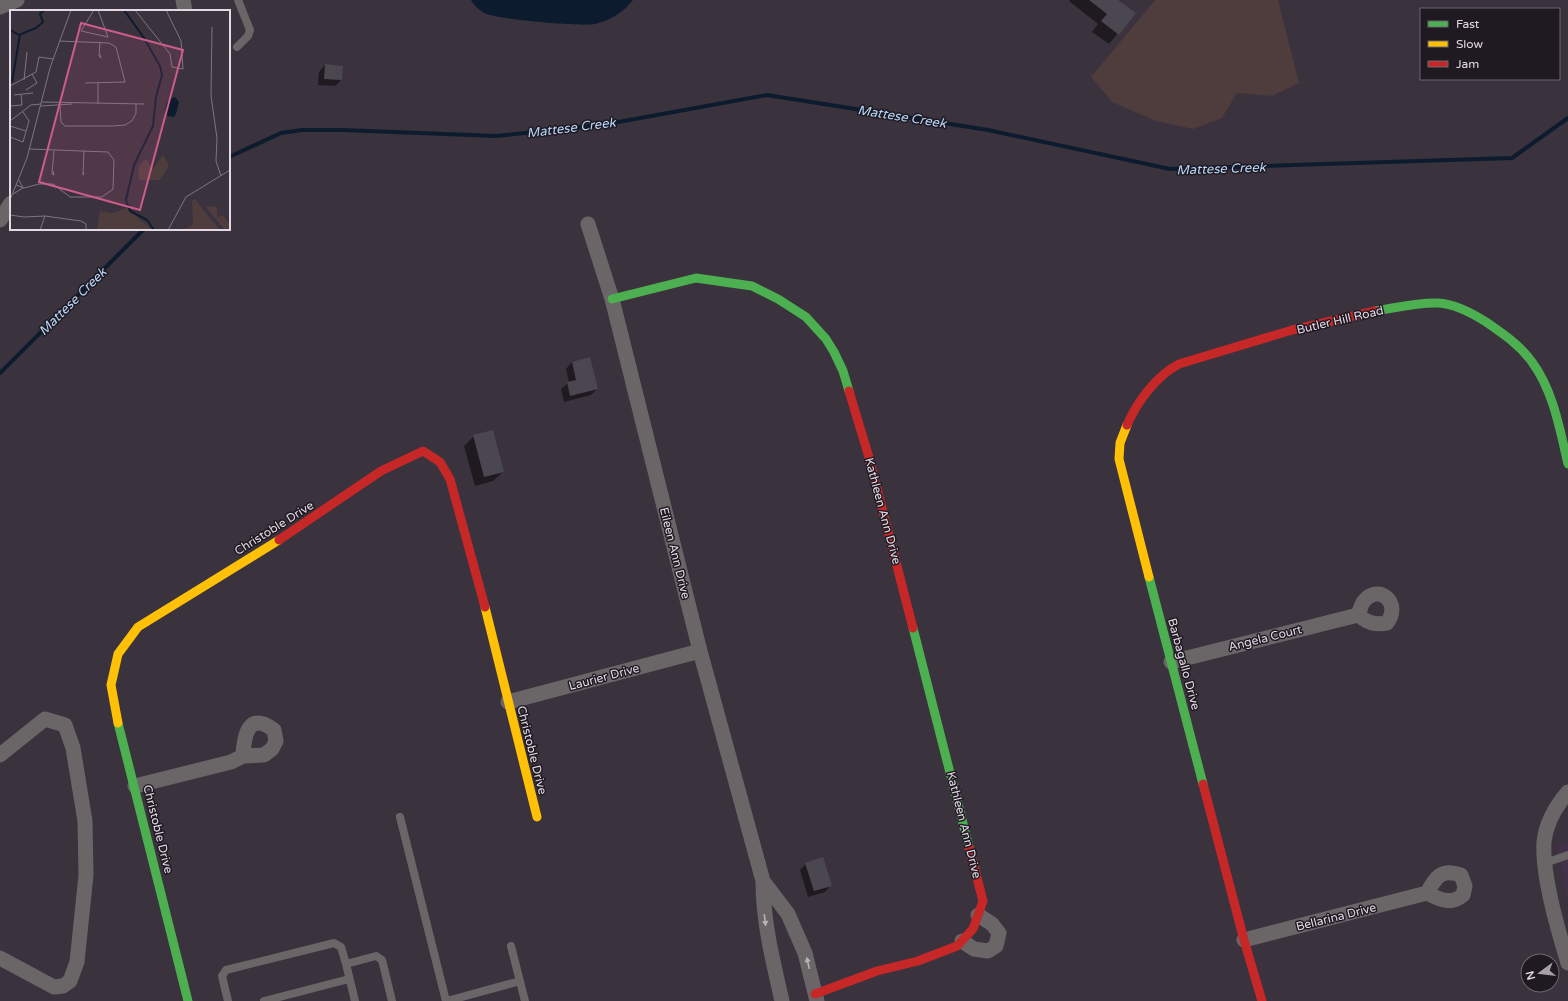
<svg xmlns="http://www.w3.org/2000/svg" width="1568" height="1001" font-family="'Varela Round',sans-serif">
	<rect width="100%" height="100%" fill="#3a323d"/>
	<path fill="#423249" d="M1568,843V901L1557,845Z"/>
	<path fill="#4f3c3d" d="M1155,0H1278L1299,83L1272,96L1237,93L1222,118L1193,129L1156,121L1112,102L1091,77Z"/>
	<path fill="#0c1c2e" d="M471,0H633C624,12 609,21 595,24C582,27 495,19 484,13C480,11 473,4 471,0Z"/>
	<path fill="#0007" d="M1070,0H1116L1134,14L1109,44L1092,32L1098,24L1069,1Z
		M325,65L341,80L335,86L318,85L319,72Z
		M572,362L597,389L591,395L564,402L561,389L569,382L566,369Z
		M474,436L503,472L493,481L475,486L464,446Z
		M806,864L831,885L825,892L808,897L800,870Z"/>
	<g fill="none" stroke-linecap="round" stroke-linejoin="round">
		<path stroke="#0c1c2e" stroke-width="4" d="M229,157L281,133L302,130H342L496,136L602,125L767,95L988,130L1170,169L1512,158L1568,118
			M0,373L144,229"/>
	</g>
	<path fill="#4b4751" d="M1089,0H1118L1136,13L1119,35L1101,21L1107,14Z
		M325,64L343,66L342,80L324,79Z
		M590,357L598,389L570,396L567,382L576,380L572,362Z
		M493,430L504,472L484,477L473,435Z
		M823,857L832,886L814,891L805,863Z"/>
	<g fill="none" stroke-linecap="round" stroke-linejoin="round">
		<path stroke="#6a6668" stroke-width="8" d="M237,47L248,36L250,30L238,0
			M400,817L446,1001
			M1545,863L1568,855
			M511,946L525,1001
			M346,964L355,1001
			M228,1001L222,976L226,970L334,943L341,947L346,964L376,956L382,960L392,1001
			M264,1001L349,979
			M447,1001L520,981"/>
		<path stroke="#6a6668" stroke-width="15" d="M183,0L185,11
			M0,7L17,0
			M0,220L11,203
			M588,224L612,299L700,651L763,881C763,923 773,961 782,1001
			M1171,662L1358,615C1368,623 1374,625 1387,623C1402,603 1379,583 1364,601C1361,604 1360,611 1358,615
			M508,702L700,651
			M0,755L45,719L65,725L73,748L85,821L86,875L77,962L70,981L63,986L54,987L0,958
			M135,786L231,762L243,756L264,755L272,749L276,741L274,730C249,711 244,734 243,756
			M1568,792C1556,806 1546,823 1544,842C1542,876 1558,930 1568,963
			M763,881L788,914L805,953L817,1001
			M1244,940L1427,893C1440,900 1451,905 1463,895L1465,886L1461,875C1441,868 1436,877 1427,893
			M962,941L974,949L988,951L996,946L999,933L992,924L978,915"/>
		<path stroke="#4caf50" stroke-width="9" d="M612,299L696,278L752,286L778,299L806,317L826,339L834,352L843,371L849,391
			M1375,311C1396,308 1417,302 1438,303C1455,304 1472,313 1486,322C1502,333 1520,345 1532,362C1553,390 1560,430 1568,464
			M1149,577L1203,784
			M913,628L969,847
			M118,723L188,1001"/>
		<path stroke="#ffc107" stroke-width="9" d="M1127,425L1120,443L1119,459L1149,577
			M485,607L537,817
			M118,723L111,685L118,654L138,627L279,540"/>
		<path stroke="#c62828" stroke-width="9" d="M849,391L868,454L913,628
			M1127,425C1137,402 1156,376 1179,364L1292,330L1375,311
			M279,540L381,471L423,451L440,462L450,479L485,607
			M1203,784L1244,940L1262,1001
			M815,994L877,971L918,961L957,946L973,929L983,901L969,847"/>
	</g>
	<defs><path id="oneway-solid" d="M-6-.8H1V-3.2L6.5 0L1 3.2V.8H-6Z"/></defs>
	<g fill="#b8b1b9">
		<use href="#oneway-solid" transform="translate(765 920) rotate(83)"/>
		<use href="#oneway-solid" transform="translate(808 963) rotate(-103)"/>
	</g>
	<g text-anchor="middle" stroke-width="3" stroke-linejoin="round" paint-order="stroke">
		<g font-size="12" fill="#e2d9e5" stroke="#1f1921">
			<text transform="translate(1340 320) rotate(-13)" y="4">Butler Hill Road</text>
			<text transform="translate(883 511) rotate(75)" y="4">Kathleen Ann Drive</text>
			<text transform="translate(274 528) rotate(-32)" y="4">Christoble Drive</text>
			<text transform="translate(675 553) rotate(76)" y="4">Eileen Ann Drive</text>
			<text transform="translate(1265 638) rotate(-14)" y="4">Angela Court</text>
			<text transform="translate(1184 664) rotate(75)" y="4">Barbagallo Drive</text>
			<text transform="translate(604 677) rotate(-15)" y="4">Laurier Drive</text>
			<text transform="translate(532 750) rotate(76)" y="4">Christoble Drive</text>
			<text transform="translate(964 825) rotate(76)" y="4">Kathleen Ann Drive</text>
			<text transform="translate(158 829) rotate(76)" y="4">Christoble Drive</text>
			<text transform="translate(1336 917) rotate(-14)" y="4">Bellarina Drive</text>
		</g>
		<g font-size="13" font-style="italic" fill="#b7d8fb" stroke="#1f1921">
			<text transform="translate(902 116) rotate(9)" y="5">Mattese Creek</text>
			<text transform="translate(571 127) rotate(-7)" y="5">Mattese Creek</text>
			<text transform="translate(1221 168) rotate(-2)" y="5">Mattese Creek</text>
			<text transform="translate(72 301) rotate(-45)" y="5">Mattese Creek</text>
		</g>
	</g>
	<g transform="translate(10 10)">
		<rect width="220" height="220" fill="#3a323d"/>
		<path d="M153,145L159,156L150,170H129L128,158L133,151L136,149L143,159ZM185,189L194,201L210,220H171L183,215L182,191ZM195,196L207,197V207L213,205L220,215V220H215ZM117,198L142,220H87L90,201L103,203Z" fill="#4f3c3d"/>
		<path d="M165,87L169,92L166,104L164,107L158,106L155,102L156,94L159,89Z" fill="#0c1c2e"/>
		<path fill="none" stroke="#0c1c2e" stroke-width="2" d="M114,0L134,28L150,56L152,65L146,87L143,116L124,155L116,190L120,201L137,210L144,220M0,20L9,25L26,18L33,12L30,4L34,0M2,72L10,24"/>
		<path fill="none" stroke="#7d7580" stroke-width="1" d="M84,0L71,21L98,27L88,0M125,0L160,44L162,57L173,59L171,31L156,0M202,17L201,86L207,128L206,151L211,166M49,31L99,33L106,37L115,72L75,73M90,32L89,46L91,48L90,44M14,70L17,42M0,76L26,62L29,47L43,49M16,80L27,73L22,64M4,85L23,83M32,92L134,94M88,94V73M0,96L12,95L11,84M31,96L62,94M50,96L51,112L55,116H103L115,115L122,111L126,103V94M0,111L21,95L31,94M0,116L16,121M0,127L13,132L19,111L13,102M43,161L44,165L42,164L44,141M74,162L73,165L74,141M6,175L14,178L29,174H43L60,187H92L103,179L104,150L98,142L19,139M3,184L13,178L9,170M0,190L17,148L40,58L61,0M0,205L14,207L35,206L71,211L76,214V220M30,220L35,206M158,220L176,187L220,160"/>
		<path fill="#cd5c8b" fill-opacity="0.15" stroke="#cd5c8b" stroke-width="2" d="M71,13L173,40L130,200L29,172Z"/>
		<rect width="220" height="220" fill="none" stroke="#e2d9e5" stroke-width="2"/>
	</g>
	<rect x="1420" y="8" width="140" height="72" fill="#1f1921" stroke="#6d666f"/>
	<rect x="1428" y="21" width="20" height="6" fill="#4caf50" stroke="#6d666f"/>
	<text x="1456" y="28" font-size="12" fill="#e2d9e5">Fast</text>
	<rect x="1428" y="41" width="20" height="6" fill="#ffc107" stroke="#6d666f"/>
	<text x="1456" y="48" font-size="12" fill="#e2d9e5">Slow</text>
	<rect x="1428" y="61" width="20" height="6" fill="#c62828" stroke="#6d666f"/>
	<text x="1456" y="68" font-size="12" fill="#e2d9e5">Jam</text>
	<g transform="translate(1540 973) rotate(255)"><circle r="19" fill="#1f1921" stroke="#6d666f"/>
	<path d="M0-3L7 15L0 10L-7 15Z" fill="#a79faa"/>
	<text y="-6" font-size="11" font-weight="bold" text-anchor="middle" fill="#e2d9e5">N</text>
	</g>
</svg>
